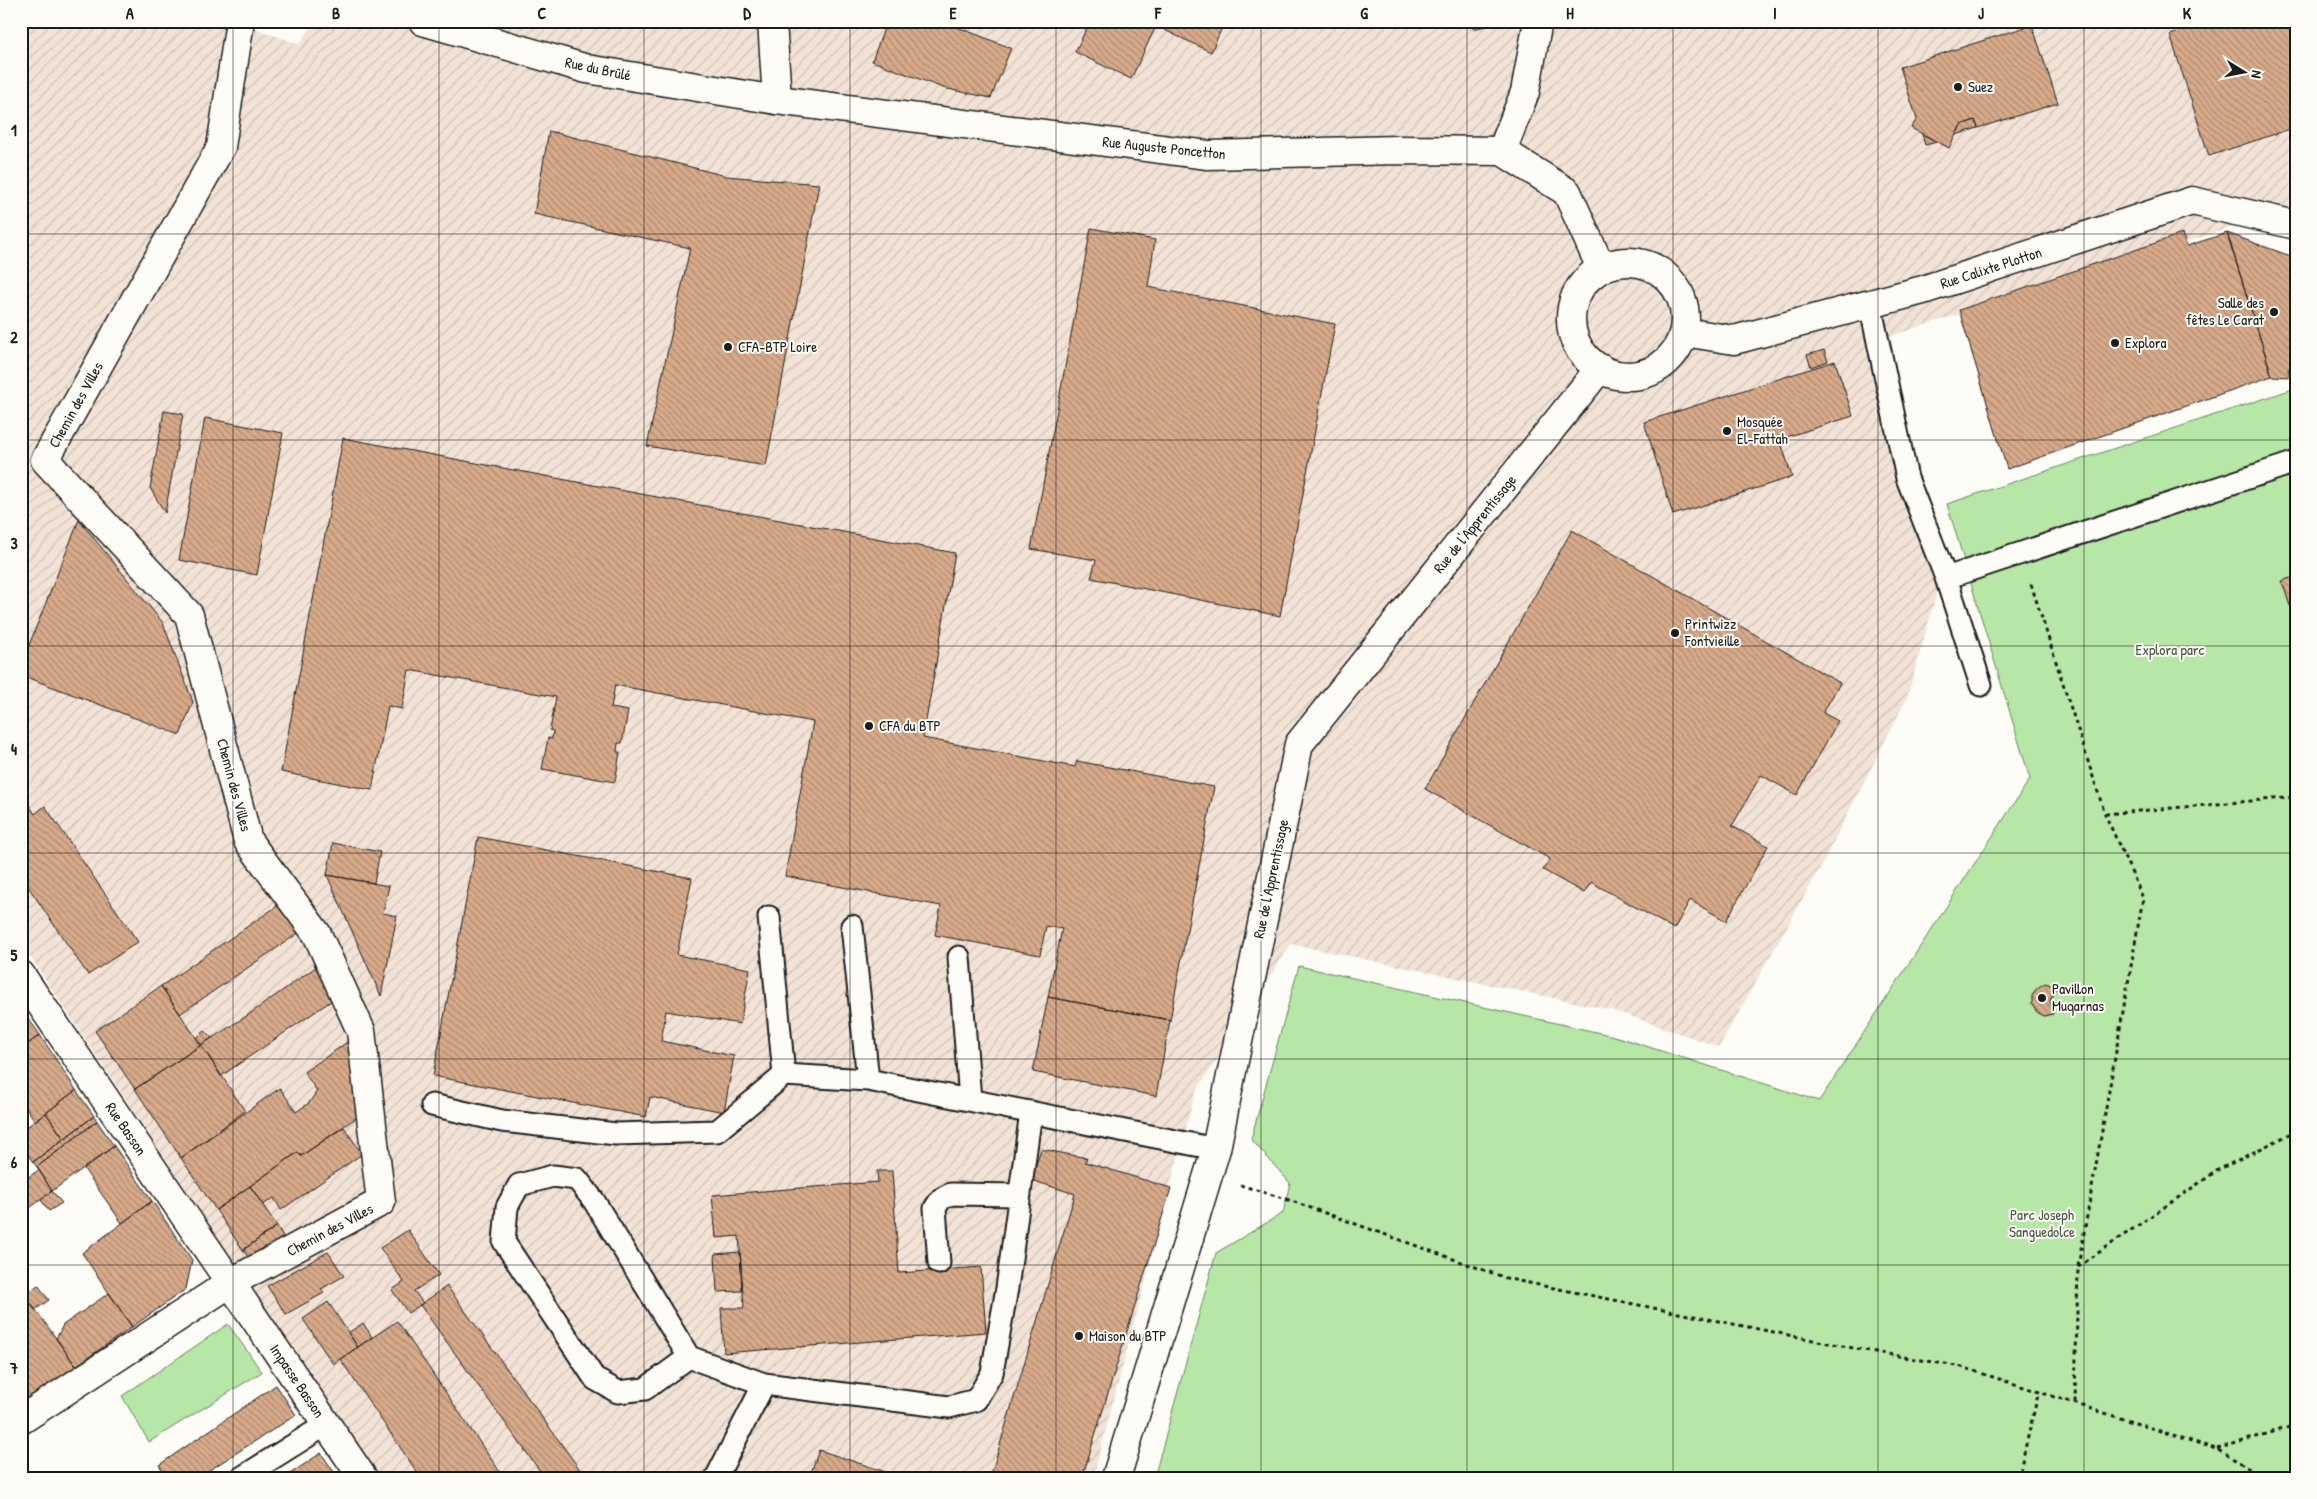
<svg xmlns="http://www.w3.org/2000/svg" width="2317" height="1499" font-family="'Patrick Hand',sans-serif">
	<defs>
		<pattern id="industrial-furrows" width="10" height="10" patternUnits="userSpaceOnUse" patternTransform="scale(1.25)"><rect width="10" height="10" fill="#f2e3d6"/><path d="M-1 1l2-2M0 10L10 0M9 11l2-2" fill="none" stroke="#cfc2b7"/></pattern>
		<pattern id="building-back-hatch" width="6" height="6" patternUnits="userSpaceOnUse" patternTransform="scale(1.25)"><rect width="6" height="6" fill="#d8aa8a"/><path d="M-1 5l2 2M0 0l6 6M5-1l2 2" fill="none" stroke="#ae8a70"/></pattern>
	</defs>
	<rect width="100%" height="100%" fill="#fdfcf7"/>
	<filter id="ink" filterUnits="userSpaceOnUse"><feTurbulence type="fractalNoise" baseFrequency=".02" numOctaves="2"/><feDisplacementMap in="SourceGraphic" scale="10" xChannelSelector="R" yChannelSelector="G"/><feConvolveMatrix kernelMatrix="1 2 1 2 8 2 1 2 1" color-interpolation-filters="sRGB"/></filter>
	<g filter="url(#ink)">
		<path fill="url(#industrial-furrows)" d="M21,21H234L299,44L316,21H2296V207L1878,340L1946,578L1937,592L1907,698L1820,868L1719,1047L1612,1010L1291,944L1195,1093L1093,1478H379L21,943Z"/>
		<path fill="#b6e7a6" stroke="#698261" d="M2296,388V1478H1154L1216,1253L1283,1213L1290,1183L1251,1139L1299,966L1614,1036L1819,1101L2030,779L1947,504Z
			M228,1324L262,1372L149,1442L122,1396Z"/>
		<path fill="url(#building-back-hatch)" stroke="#1c1c1c" d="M887,21H942L1011,48L991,98L943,88L872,61Z
			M1090,21H1225L1211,52L1156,26L1131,79L1075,52Z
			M1471,21H1507L1473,29Z
			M2213,21H2295L2296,127L2209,156L2170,35Z
			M2032,25L2058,103L1978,128L1975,120L1961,125L1949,148L1911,128L1917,119L1900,67Z
			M1975,120L1978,128L1956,135L1961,125Z
			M549,131L726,176L819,184L766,466L647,446L690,248L534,214Z
			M1922,134L1937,142L1925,145Z
			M1091,228L1155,240L1148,287L1335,324L1280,616L1091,578L1096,560L1031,549Z
			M2227,233L2296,258V367L2288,369L2290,377L2272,376Z
			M2227,233L2272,376L2007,469L1959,310L2182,234L2187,246Z
			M1824,350L1828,361L1811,367L1807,355Z
			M1835,361L1853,416L1780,439L1792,477L1673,515L1644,422Z
			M164,411L183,414L165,513L150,488Z
			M205,418L283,433L257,575L179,560Z
			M343,438L955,553L923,738L1075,767L1077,761L1214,787L1170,1020L1048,997L1062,929L1046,926L1040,955L935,935L941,906L785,876L813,722L615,685L611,708L628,711L622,743H618L617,752H620L615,782L542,769L548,738L552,739L553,731L550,730L556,697L409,670L402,709L388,706L372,790L281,772Z
			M79,520L163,623L193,702L180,735L21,675V665Z
			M1572,530L1840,683L1823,713L1838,721L1797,795L1761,775L1732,826L1768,846L1726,921L1690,900L1674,929L1591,882L1584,893L1543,870L1550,859L1425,789Z
			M2296,576V603L2290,606L2282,581Z
			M21,793L35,814L45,806L138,942L88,975L21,876Z
			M478,837L692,878L677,955L750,969L740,1024L666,1011L661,1041L734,1056L724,1112L650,1097L646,1117L433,1076Z
			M333,843L380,852L374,883L327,875Z
			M327,875L389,886L383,913L397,916L381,996Z
			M283,902L300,932L180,1014L161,986Z
			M320,964L334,999L221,1076L201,1045L248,1015Z
			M2045,983L2056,987L2050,1001L2053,1014L2044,1016L2037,1012L2032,1005V996L2037,988Z
			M161,986L201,1045L135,1089L95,1031Z
			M1048,997L1170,1020L1156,1096L1033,1072Z
			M21,1008L40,1035L21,1049Z
			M205,1031L212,1038L201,1045L196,1038Z
			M40,1035L76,1090L35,1121L21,1100V1087L24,1085L21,1081V1049Z
			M349,1041L360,1115L301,1156L298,1152L216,1210L181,1158L280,1088L296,1112L309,1103L317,1091L304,1072Z
			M201,1045L245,1111L181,1158L135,1089Z
			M76,1090L94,1116L64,1139L46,1113Z
			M46,1113L64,1139L33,1162L21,1145V1131Z
			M94,1116L97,1121L37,1167L33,1162Z
			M97,1121L114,1146L52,1191L37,1167Z
			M344,1127L362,1154L281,1210L274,1198L263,1205L250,1186L298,1152L301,1156Z
			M114,1146L152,1201L122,1223L84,1169Z
			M1041,1149L1087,1158L1085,1162L1171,1188L1082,1478H990L1075,1194L1031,1180Z
			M39,1170L52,1191L22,1214L21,1182Z
			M877,1171H892L899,1273L981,1267L986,1332L724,1353L721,1308H744L739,1236L716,1238L712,1195L878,1182Z
			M250,1186L277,1226L243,1250L216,1210Z
			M52,1191L62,1203L49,1211L41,1200Z
			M152,1201L192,1260L186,1289L132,1327L82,1253Z
			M277,1226L288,1245L255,1266L243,1250Z
			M408,1230L439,1275L414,1291L423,1303L408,1313L392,1290L404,1282L380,1248Z
			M328,1252L344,1276L321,1289L324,1293L286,1314L267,1286Z
			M740,1252L742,1291L717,1292L715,1254Z
			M38,1285L49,1300L35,1310L25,1295Z
			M447,1286L586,1478H545L420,1305Z
			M109,1293L132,1327L76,1366L56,1339L63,1325Z
			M25,1295L76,1366L21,1404V1298Z
			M328,1302L358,1347L333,1364L303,1319Z
			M397,1321L504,1478H421L340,1359Z
			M363,1323L372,1337L358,1347L348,1333Z
			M276,1385L296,1415L197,1478H168L159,1465Z
			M819,1450L904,1478H809Z
			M321,1453L338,1478H284Z"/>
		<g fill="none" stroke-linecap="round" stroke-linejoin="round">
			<g stroke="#1c1c1c" stroke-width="25">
				<path id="lane" d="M1870,304L1907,478L1946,578L1981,685
					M1946,578L2296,462
					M769,917L784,1075
					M852,926L868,1080
					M959,957L970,1100
					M432,1105L502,1121L616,1134L717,1131L784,1075L868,1080L1216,1149
					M939,1263L935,1208L941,1199L951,1194L1020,1195
					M689,1357L645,1389L618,1392L595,1379L504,1242L507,1207L519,1185L553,1176L577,1179L594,1201L689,1357L764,1384
					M241,1478L327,1424
					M716,1478L764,1384L949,1407L976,1400L992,1373L1007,1288L1031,1112"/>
			</g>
			<g stroke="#1c1c1c" stroke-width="31">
				<path id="street" d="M772,21L777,100
					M1502,151L1525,92L1538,21
					M21,975L363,1478
					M21,1420L230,1283L381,1202L361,1031L317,934L248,841L189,615L45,460L221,147L240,21"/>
			</g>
			<g stroke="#1c1c1c" stroke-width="31">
				<path id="secondary" d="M423,21L587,69L777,100L1208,155L1397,150L1502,151L1567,192L1601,268
					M1571 319a57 57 0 1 1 114 0a57 57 0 1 1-114 0Z
					M1684,332L1734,340L1923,290L2192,201L2296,225
					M1116,1478L1216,1149L1299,744L1600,368"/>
			</g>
			<path stroke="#1c1c1c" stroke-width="3" stroke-dasharray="4 4" stroke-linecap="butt" d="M2031,584L2105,814L2143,898L2078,1267L2075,1403
				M2105,814L2296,797
				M1240,1185L1286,1199L1509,1279L1858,1349L1962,1367L2216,1449L2267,1478
				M2078,1267L2218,1170L2296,1131
				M2217,1449L2296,1425
				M2018,1478L2039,1391"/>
			<use href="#lane" stroke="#fdfcf7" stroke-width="21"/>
			<use href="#street" stroke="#fdfcf7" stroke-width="28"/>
			<use href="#secondary" stroke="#fdfcf7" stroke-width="28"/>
		</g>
	</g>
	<path fill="none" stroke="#1c1c1c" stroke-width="1" stroke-opacity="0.55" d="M233,21V1478M439,21V1478M644,21V1478M850,21V1478M1056,21V1478M1261,21V1478M1467,21V1478M1673,21V1478M1878,21V1478M2084,21V1478M21,234H2296M21,440H2296M21,646H2296M21,853H2296M21,1059H2296M21,1265H2296"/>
	<g fill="#1c1c1c" stroke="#fdfcf7" stroke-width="2">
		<circle cx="1958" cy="87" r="5"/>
		<circle cx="2274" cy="312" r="5"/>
		<circle cx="2115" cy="343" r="5"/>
		<circle cx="728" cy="347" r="5"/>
		<circle cx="1727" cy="431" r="5"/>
		<circle cx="1675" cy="633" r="5"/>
		<circle cx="869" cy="726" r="5"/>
		<circle cx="2042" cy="998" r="5"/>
		<circle cx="1079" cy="1336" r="5"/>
	</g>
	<g text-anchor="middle" stroke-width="4" stroke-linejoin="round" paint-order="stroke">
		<g font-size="15" fill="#1c1c1c" stroke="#fdfcf7">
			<text transform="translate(598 69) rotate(12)" y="5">Rue du Brûlé</text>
			<text transform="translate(1164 148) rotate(6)" y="5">Rue Auguste Poncetton</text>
			<text transform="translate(1991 268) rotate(-18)" y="5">Rue Calixte Plotton</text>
			<text transform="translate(76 405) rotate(-61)" y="5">Chemin des Villes</text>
			<text transform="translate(1475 524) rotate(-51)" y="5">Rue de l'Apprentissage</text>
			<text transform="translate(234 785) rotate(75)" y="5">Chemin des Villes</text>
			<text transform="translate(1271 879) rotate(-78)" y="5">Rue de l'Apprentissage</text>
			<text transform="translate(126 1129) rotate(56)" y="5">Rue Basson</text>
			<text transform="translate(330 1230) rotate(-28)" y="5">Chemin des Villes</text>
			<text transform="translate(297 1381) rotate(56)" y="5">Impasse Basson</text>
		</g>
		<g font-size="15" fill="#1c1c1c" stroke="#fdfcf7" text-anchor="start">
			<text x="1968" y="92">Suez</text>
			<text x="2264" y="308" text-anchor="end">Salle des<tspan x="2264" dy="17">fêtes Le Carat</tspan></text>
			<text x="2125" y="348">Explora</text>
			<text x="738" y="352">CFA-BTP Loire</text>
			<text x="1737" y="427">Mosquée<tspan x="1737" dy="17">El-Fattah</tspan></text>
			<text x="1685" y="629">Printwizz<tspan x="1685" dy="17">Fontvieille</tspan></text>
			<text x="879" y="731">CFA du BTP</text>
			<text x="2052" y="994">Pavillon<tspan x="2052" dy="17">Muqarnas</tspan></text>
			<text x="1089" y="1341">Maison du BTP</text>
		</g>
		<g font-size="15" fill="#4a5945" stroke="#fdfcf7">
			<text x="2170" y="655">Explora parc</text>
			<text x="2042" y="1220">Parc Joseph<tspan x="2042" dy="17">Sanguedolce</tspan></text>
		</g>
	</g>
	<rect width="2317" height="1499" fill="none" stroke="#fdfcf7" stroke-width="55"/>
	<g transform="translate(2244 72) rotate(100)" stroke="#fdfcf7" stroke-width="4" paint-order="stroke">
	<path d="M0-4L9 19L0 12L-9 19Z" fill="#1c1c1c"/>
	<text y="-8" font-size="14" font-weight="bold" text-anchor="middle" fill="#1c1c1c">N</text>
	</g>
	<rect x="28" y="28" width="2262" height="1444" fill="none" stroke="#1c1c1c" stroke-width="2"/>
	<g font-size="16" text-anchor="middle" font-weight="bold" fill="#1c1c1c">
		<text x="130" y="19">A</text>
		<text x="336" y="19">B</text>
		<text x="542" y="19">C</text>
		<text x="747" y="19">D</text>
		<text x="953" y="19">E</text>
		<text x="1158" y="19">F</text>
		<text x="1364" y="19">G</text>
		<text x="1570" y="19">H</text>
		<text x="1775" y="19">I</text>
		<text x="1981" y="19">J</text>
		<text x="2187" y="19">K</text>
		<text x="14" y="136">1</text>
		<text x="14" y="343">2</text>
		<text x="14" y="549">3</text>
		<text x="14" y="755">4</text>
		<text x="14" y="961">5</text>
		<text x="14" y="1168">6</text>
		<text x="14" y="1374">7</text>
	</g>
</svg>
